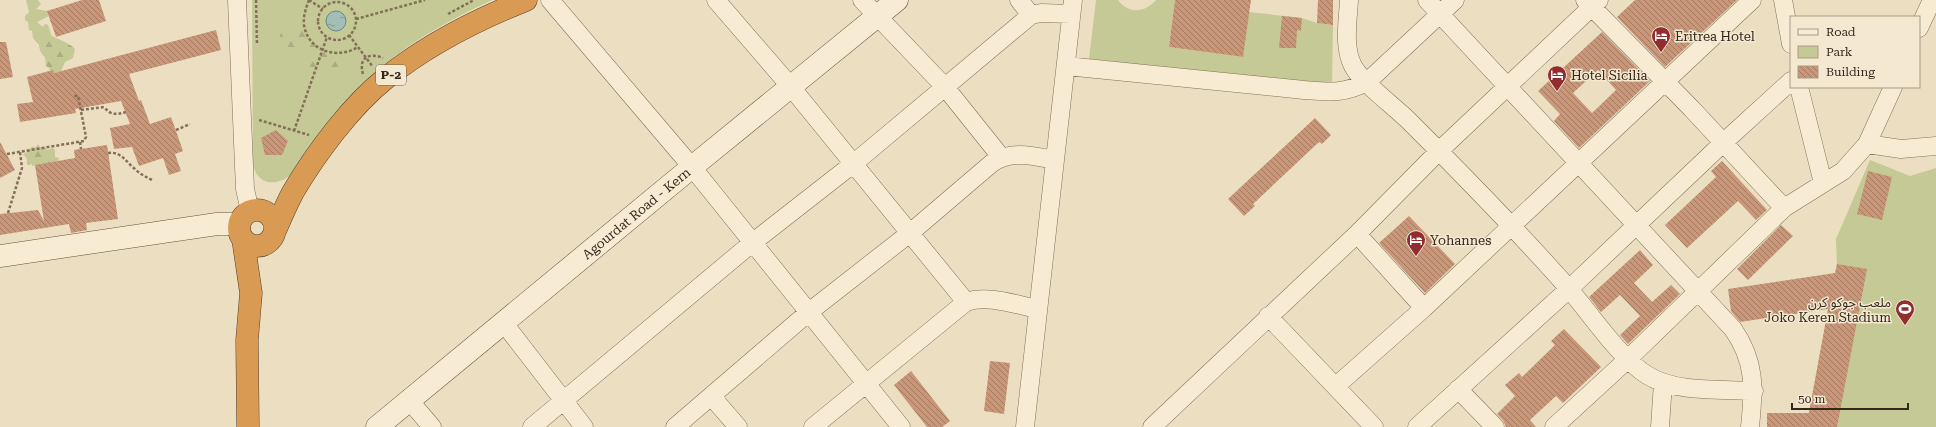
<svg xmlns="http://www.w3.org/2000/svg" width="1936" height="427" font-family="'Roboto Serif','Noto Sans Arabic',serif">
	<defs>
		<pattern id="forest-firs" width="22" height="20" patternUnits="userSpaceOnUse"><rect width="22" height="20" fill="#c4c995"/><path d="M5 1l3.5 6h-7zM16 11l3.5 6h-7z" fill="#a9ad80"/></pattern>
		<pattern id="water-ripples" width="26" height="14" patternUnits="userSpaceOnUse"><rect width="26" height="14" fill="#a3beb6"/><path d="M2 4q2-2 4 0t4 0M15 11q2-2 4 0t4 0" fill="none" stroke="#869a93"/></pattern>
		<pattern id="building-back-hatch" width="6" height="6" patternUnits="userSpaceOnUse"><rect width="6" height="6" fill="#c99778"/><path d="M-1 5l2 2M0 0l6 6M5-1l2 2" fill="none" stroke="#a47b62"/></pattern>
	</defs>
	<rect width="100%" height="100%" fill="#ecdec1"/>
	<path fill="#c4c995" d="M26,0H38L41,4L36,9L47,11L49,16L37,22L43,27L45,24L48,25L52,37L48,34L39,41V45L33,38L32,31L29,30L28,22L25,20V16L29,12Z
		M252,0H492C436,26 383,57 344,105C325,127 308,152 291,175C275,187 257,185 253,164Z
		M1096,0H1118C1128,14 1145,13 1156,0H1175L1169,47L1242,57L1249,12L1302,18L1317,23L1333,25L1332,87L1089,59Z
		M1870,160L1910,176L1936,168V427H1806L1837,264L1836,239Z"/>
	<path fill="url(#forest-firs)" d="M291,27C303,31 317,32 324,44L322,51L332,53L331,57L341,64L342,69L336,71L330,69L329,64L324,62L321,63L323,68L320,71L305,73C302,66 300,64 306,58H312L311,53L295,47L288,52L281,51L279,38L283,28Z
		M48,34C56,39 69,42 75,49L73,58L65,62L61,71L54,73L53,70L50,71L49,68L46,66L45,57C39,52 38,45 40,37Z
		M38,144L40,147H45L47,150L52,148L55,150V157L59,158L58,161L32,166V164L28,165L26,157L23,155L33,146L35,148Z"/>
	<path fill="url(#water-ripples)" stroke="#6b8b83" d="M326 21a10 10 0 1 1 20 0a10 10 0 1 1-20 0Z"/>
	<path fill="url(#building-back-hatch)" fill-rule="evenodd" d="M82,0H99L106,21L56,37L47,11Z
		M1175,0H1251L1243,57L1169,47Z
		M1318,0H1333V25L1317,23Z
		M1635,0H1737L1665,67L1617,17Z
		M1282,16L1302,18L1301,31L1297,30L1296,48H1279Z
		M216,30L221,50L129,74L139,101L141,100L150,124L171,117L183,151L175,154L181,171L169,175L163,158L139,166L132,147L114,149L110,128L130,124L121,101L75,109L76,113L20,122L17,104L33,102L27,77L53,70L54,73Z
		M1602,32L1650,81L1579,148L1554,121L1560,114L1538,91ZM1598,70L1616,90L1592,113L1573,93Z
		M0,42H6L13,77L0,79Z
		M1315,118L1331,135L1322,144L1319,142L1253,204L1255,206L1244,216L1228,199Z
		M276,130L288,141L282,155H265L261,138Z
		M0,142L15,170L0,178Z
		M107,145L118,219L86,223L87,230L71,233L69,224L0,235V214L38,210L44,221L35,165L75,158L74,150Z
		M1722,161L1767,210L1756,220L1738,201L1687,248L1665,225L1716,177L1711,171Z
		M1868,171L1892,177L1882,220L1857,214Z
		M1409,216L1455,264L1425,293L1379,243Z
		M1781,225L1793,236L1748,280L1737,269Z
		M1640,250L1653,265L1634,283L1652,302L1671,285L1680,294L1628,344L1620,335L1640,316L1620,295L1601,312L1589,297Z
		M1837,264L1867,269L1837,427H1767V413H1809L1828,309L1740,322L1731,311L1728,289L1835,273Z
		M1564,329L1601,367L1563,403L1556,396L1530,420L1536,427H1506L1503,420L1497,414L1515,396L1505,385L1519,373L1522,377L1555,345L1551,341Z
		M990,361L1010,363L1004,414L984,411Z
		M911,371L950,421L942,427H927L894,385Z"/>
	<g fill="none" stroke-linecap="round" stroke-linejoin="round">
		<g stroke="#846f59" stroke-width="19">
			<path id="street" d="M237,0L245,189L250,211
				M550,0L692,167L901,427
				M716,0L791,87L966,302
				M862,0L945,87L1001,157
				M1019,0L1031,15
				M1349,0C1348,20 1343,47 1353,66C1361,82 1395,107 1409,121C1464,176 1519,232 1570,290C1591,315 1621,359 1647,375C1675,393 1721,389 1754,391
				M1427,0L1733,329C1756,362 1754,389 1750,427
				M1585,0L1691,108L1784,208
				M1783,0L1791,44
				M1919,28L1932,0
				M1066,66L1304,90C1330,92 1343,94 1367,82L1455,0
				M1799,87L1823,183
				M1867,144L1901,149L1936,146
				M1357,234L1424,308
				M1268,316L1374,427
				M503,322L584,427
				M1336,386L1424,308L1752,0
				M1458,389L1495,427
				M712,397L738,427
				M409,400L432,427
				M532,427L752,243L853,164L1031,15L1041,13L1071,14
				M675,427L809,312L910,233L992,163C1012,150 1033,156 1055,160
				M813,427L966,302C988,294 1016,305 1038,309
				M1025,427L1073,0
				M1152,427L1357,234L1439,151L1599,0
				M1417,427L1569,289L1724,142L1791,81
				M1554,427L1628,359L1784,208L1843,171L1867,144L1893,87
				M1660,427L1663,383"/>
		</g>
		<g stroke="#66503c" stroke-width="23">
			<g id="secondary">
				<path d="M0,256L217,224H231L239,228"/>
				<path id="s1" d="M377,427L692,167L897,0"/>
			</g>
		</g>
		<g stroke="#523e2d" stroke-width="23">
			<path id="highway" d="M239 228a18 18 0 1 1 36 0a18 18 0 1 1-36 0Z
				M274,233C280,220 286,205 293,192C316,153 351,106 386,78C428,44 476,20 526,0
				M243,239L251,293L247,340L248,427"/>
		</g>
		<path stroke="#846f59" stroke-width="2.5" stroke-dasharray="3 2" stroke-linecap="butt" d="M256,0L257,44
			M309,0C306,8 303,16 304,25C308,51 337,60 358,47
			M309,0L323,9
			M318 21a19 19 0 1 1 38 0a19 19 0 1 1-38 0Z
			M448,14L474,0
			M356,19L425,0
			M349,35L373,67
			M363,74C358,58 369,52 383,58
			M81,110L104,107C111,115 115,115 126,112
			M259,120L309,135
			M176,130L190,124
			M294,131L327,37
			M80,142L81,149
			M108,153C121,151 126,162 135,169C140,174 146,177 152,180
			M7,154L84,141L86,137L78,96H73
			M8,213L22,168L20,152"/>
		<use href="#street" stroke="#f7ecd3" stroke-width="18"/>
		<use href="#secondary" stroke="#f7ecd3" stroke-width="22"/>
		<use href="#highway" stroke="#d99b54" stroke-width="22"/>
	</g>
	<defs>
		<g id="hotel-pin" transform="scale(1)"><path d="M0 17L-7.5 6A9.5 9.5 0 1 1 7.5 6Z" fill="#912c2f" stroke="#f4e8d0"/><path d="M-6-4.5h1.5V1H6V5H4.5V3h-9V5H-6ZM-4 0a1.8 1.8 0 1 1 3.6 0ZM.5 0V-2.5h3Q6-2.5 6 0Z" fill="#fff"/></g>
		<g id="stadium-pin" transform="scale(1)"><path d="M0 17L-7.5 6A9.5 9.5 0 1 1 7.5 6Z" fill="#912c2f" stroke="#f4e8d0"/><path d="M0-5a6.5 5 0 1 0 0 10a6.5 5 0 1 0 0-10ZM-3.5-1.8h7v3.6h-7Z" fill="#fff"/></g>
	</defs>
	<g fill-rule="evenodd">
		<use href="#hotel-pin" x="1661" y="36"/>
		<use href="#hotel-pin" x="1557" y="75"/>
		<use href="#hotel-pin" x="1416" y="240"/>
		<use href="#stadium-pin" x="1905" y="309"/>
	</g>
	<g text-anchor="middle" stroke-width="3" stroke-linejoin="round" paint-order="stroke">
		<rect fill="#f4e8d0" stroke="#6e6253" stroke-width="1" x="376" y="65" width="30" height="20" rx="3"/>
		<g font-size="12" font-weight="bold" fill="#34281d">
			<text x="391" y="79">P-2</text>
		</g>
		<g font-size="13" fill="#34281d" stroke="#f4e8d0" text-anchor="start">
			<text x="1675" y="41">Eritrea Hotel</text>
			<text x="1571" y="80">Hotel Sicilia</text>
			<text x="1430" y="245">Yohannes</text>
			<text x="1891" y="307" text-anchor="end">ملعب جوكو كرن<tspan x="1891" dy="15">Joko Keren Stadium</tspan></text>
		</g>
		<g font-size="13" fill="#34281d" stroke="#f4e8d0">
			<text dy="5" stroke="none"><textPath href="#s1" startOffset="336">Agourdat Road - Kern</textPath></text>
		</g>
	</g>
	<rect x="1790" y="16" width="130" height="72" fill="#f4e8d0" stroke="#a79b88"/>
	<rect x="1798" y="29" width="20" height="6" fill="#f7ecd3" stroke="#a79b88"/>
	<text x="1826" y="36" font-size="12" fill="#34281d">Road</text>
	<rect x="1798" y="46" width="20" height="12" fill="#c4c995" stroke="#a79b88"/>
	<text x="1826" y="56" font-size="12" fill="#34281d">Park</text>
	<rect x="1798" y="66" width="20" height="12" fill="url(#building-back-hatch)" stroke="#a79b88"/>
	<text x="1826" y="76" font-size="12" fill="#34281d">Building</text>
	<path d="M1792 403v6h116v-6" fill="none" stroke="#34281d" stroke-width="2"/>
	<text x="1798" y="403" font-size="12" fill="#34281d" stroke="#f4e8d0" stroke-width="3" paint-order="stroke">50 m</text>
</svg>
